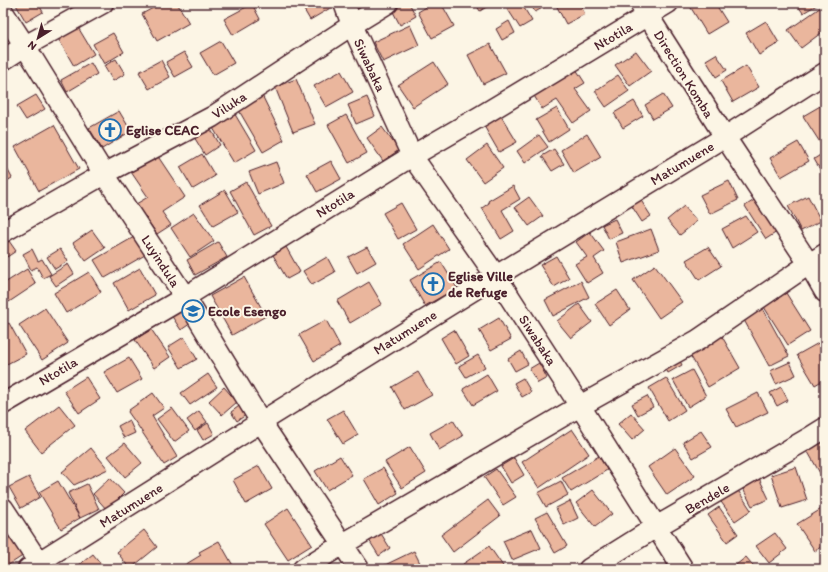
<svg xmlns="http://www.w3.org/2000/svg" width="828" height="572" font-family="Itim,sans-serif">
	<rect width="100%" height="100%" fill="#fcf5e5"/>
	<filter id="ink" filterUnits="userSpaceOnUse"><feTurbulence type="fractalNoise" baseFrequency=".025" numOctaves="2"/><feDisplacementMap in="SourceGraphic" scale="8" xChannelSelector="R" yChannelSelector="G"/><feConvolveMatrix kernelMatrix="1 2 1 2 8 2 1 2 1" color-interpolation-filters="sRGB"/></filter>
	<g filter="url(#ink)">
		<path fill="#eab69d" stroke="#4a1f2b" d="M15,3H38L43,12L26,22Z
			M162,3H177L189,23L157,41L142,14Z
			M300,3H329L332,7L310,20Z
			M400,3H409L416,16L400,25L391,8Z
			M433,3H441L454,26L432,38L418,12Z
			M475,3H493L480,11Z
			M515,3H521L532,21L520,28L507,8Z
			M534,3H549L550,4L535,12L531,5Z
			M555,3H579L585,14L566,24Z
			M688,3H715L727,22L707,34Z
			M796,3H820L803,13Z
			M252,4L260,19L233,35L224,19Z
			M824,5L825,7V30L801,48L788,30Z
			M509,21L515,33L502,40L496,29Z
			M766,21L779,43L759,55L746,33Z
			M76,24L94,54L74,66L56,35Z
			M410,25L419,45L383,62L373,42Z
			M113,33L124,52L104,64L93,44Z
			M221,41L234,63L213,75L200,53Z
			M490,44L506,73L483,84L468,55Z
			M636,51L651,71L630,86L615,65Z
			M184,52L193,67L175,77L166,62Z
			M716,54L727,70L716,77L706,60Z
			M116,59L125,74L113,81L104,66Z
			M161,60L170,77L149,89L139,72Z
			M434,62L448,84L413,107L398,85Z
			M91,63L97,74L67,92L61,80Z
			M746,66L759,87L733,102L721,81Z
			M576,69L585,83L575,89L591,111L573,123L557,100L542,109L533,94Z
			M341,71L353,92L326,107L314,86Z
			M618,75L629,91L606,107L595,91Z
			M296,79L315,124L293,132L275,87Z
			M255,81L284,140L263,152L234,102Z
			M663,94L672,108L653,119L645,105Z
			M36,95L45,109L26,120L17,106Z
			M367,97L375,116L356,124L348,105Z
			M634,101L643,116L623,128L614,113Z
			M822,105L825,109V146L823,147L803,116Z
			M557,108L569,129L549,142L536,120Z
			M119,111L131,131L102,149L89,128Z
			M233,111L256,150L234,163L210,123Z
			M346,115L367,153L349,163L328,125Z
			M501,116L517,142L499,152L484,126Z
			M207,123L220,145L205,155L191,132Z
			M54,125L79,169L39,191L15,147Z
			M382,127L399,150L383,161L367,138Z
			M587,134L601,157L574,173L561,150Z
			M539,135L548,147L525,163L517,151Z
			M798,142L809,161L781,177L770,158Z
			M487,145L503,168L483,182L467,160Z
			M554,149L564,164L552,171L542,156Z
			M155,152L185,197L162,212L171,225L157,234L136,204L148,197L129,169Z
			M825,152V178L814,159Z
			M202,154L215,176L193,189L180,167Z
			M3,161L12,178L3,183Z
			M331,161L341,179L317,192L307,174Z
			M276,162L284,183L258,194L249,172Z
			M729,181L738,200L710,214L700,195Z
			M246,182L271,226L254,235L230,191Z
			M513,186L520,199L502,210L514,231L501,239L482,208L489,203L488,201Z
			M633,188L651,216L642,222L624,194Z
			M225,190L238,212L213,226L200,205Z
			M808,196L821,221L801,231L788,206Z
			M529,197L543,216L529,226L515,207Z
			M759,197L780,230L766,239L745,206Z
			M401,203L416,229L398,239L383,213Z
			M684,206L697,221L680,235L667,220Z
			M194,213L214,241L190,257L171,228Z
			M746,216L757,232L732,248L722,229Z
			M615,219L622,233L609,239L602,225Z
			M433,224L449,249L419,269L403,244Z
			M651,229L659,250L623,263L616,242Z
			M92,230L105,248L86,261L73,243Z
			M590,232L604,251L594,258L603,273L587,283L575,264L587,257L576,242Z
			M134,237L145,255L105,278L94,260Z
			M9,241L16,251L7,257L3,251V246Z
			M218,242L227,257L195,275L187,260Z
			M286,247L300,272L287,279L273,255Z
			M367,247L376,262L357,273L348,257Z
			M708,247L721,266L699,280L686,260Z
			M32,249L38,261L42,259L51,274L43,278L37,267L31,270L23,254Z
			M60,249L68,261L55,269L47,257Z
			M556,256L569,278L554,287L540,265Z
			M327,257L335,272L312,285L303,271Z
			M441,262L457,288L425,306L410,280Z
			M68,264L74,274L56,286L49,276Z
			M655,265L682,302L659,318L633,280Z
			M140,268L155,295L129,310L114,283Z
			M27,269L36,284L9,302L3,292V284Z
			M89,272L101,292L66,313L54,293Z
			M244,277L266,316L232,335L210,296Z
			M581,281L589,297L553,316L545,300Z
			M369,282L382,304L350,323L337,301Z
			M617,290L630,310L609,325L595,304Z
			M786,293L810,331L788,345L764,307Z
			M757,298L789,356L769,366L738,309Z
			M579,304L592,322L571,338L557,321Z
			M179,306L191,323L181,330L169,312Z
			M45,308L68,343L42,360L19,325Z
			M499,318L511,339L491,350L479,330Z
			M326,320L340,346L314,361L299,335Z
			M9,323L26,354L5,365L3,361V326Z
			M716,326L740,368L708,387L684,344Z
			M151,329L170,357L154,368L135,340Z
			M454,330L469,356L456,364L441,338Z
			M184,337L197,359L181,368L168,347Z
			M822,341L825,346V379L815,385L797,355Z
			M521,351L528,364L515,371L508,359Z
			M478,355L485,367L466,377L459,366Z
			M677,355L682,365L668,373L663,363Z
			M129,358L142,379L117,393L104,372Z
			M790,362L796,375L776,384L770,371Z
			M539,363L547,378L538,383L529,369Z
			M692,370L706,396L688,407L673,380Z
			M418,372L432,395L405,410L392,387Z
			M208,374L217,387L190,405L181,393Z
			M487,374L497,391L473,405L463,389Z
			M86,377L100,399L79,413L64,391Z
			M523,378L531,392L522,397L514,383Z
			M666,378L685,410L668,421L649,388Z
			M224,387L237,402L222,415L209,401Z
			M781,387L788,400L777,406L770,393Z
			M153,393L164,408L152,416L177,457L164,465L138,426L128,412L129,410Z
			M758,393L768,412L736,427L726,409Z
			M647,396L653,407L638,415L632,404Z
			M242,404L249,413L237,421L231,412Z
			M59,405L75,425L41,452L25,431Z
			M172,408L189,431L174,442L157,419Z
			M343,410L358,435L343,444L327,419Z
			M199,411L207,422L195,431L187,420Z
			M631,413L645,429L632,440L618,424Z
			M129,420L135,433L124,438L118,426Z
			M453,420L463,436L439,450L430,433Z
			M208,423L214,434L203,440L197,430Z
			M572,429L589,454L539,488L522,462Z
			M701,431L712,447L693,458L683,442Z
			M825,434V482L804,445Z
			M125,443L142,463L125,477L108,456Z
			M410,447L426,473L402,488L385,462Z
			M91,448L108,469L74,485L62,472Z
			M675,448L695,476L667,495L648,467Z
			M340,456L352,475L327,490L315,471Z
			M599,456L607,470L571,492L562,478Z
			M514,458L524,475L511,483L501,466Z
			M259,466L272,489L246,504L233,480Z
			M796,467L807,500L782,508L771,475Z
			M383,468L398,493L379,505L364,479Z
			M496,469L516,497L503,505L484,477Z
			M29,477L40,497L21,508L9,487Z
			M110,478L124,493L107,510L93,494Z
			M759,478L769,499L752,506L742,487Z
			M58,481L80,518L61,529L39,492Z
			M561,481L568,495L546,507L538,493Z
			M733,483L751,510L735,521L716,495Z
			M87,484L99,509L80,518L68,493Z
			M593,490L612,514L595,527L576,503Z
			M488,500L500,516L453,552L441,535Z
			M570,501L578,518L564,525L556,508Z
			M719,507L738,534L727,542L708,515Z
			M288,508L312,545L288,560L264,524Z
			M823,508L825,511V544L815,551L797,524Z
			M547,512L567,546L555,553L535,518Z
			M3,523L24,555L4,568L3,566Z
			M532,529L541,548L512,560L503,541Z
			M144,530L157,547L130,569L117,552Z
			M380,532L390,548L379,556L369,540Z
			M775,533L787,549L769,563L756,546Z
			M219,541L235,569H184L183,566L201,555L199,552Z
			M489,546L505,569H466L463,564Z
			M414,551L423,569H387L385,565Z
			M93,554L105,569H74Z
			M746,557L756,569H731Z"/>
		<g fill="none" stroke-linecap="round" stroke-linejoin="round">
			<g stroke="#4a1f2b" stroke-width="23">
				<path id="street" d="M344,3L352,25L412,156L496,276L580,406L683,569
					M640,3L725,137L809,264L825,292
					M3,12L25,46L104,174L185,297L261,422L359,569
					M3,60L25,46L103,3
					M3,232L104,174L212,117L352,25L388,3
					M3,404L185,297L412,156L481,116L668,3
					M3,508L43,569
					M28,569L261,422L496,276L725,137L825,73
					M303,569L343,544L580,406L698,340L809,264L825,254
					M589,569L656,527L809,438L825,428"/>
			</g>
			<use href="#street" stroke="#fcf5e5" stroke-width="20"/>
		</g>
	</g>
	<defs>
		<g id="church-ring" transform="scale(1.15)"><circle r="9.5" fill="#fcf5e5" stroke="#1f6fb2" stroke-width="1.5"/><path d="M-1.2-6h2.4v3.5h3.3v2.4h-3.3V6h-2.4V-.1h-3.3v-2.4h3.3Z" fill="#1f6fb2"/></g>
		<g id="school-ring" transform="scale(1.15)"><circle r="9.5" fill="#fcf5e5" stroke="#1f6fb2" stroke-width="1.5"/><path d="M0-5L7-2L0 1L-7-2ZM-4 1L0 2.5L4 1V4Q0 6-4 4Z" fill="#1f6fb2"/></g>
	</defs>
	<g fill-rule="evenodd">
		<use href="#church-ring" x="110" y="130"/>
		<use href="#church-ring" x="433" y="284"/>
		<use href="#school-ring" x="193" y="311"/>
	</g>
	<g text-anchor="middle" stroke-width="4" stroke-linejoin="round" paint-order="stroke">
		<g font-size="14" fill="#4a1f2b" stroke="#fcf5e5">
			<text transform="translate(613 36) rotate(-31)" y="5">Ntotila</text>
			<text transform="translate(370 65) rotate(65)" y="5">Siwabaka</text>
			<text transform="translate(684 74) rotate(58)" y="5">Direction Komba</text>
			<text transform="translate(229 105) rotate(-33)" y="5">Viluka</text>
			<text transform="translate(682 163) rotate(-31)" y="5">Matumuene</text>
			<text transform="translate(335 203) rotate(-32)" y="5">Ntotila</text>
			<text transform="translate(161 261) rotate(57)" y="5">Luyindula</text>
			<text transform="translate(405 332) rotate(-32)" y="5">Matumuene</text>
			<text transform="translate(538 340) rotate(57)" y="5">Siwabaka</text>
			<text transform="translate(58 371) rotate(-31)" y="5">Ntotila</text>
			<text transform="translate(707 498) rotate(-30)" y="5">Bendele</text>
			<text transform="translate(131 505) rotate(-32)" y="5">Matumuene</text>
		</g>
		<g font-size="14" font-weight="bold" fill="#4a1f2b" stroke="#fcf5e5" text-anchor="start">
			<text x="126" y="135">Eglise CEAC</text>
			<text x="448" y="281">Eglise Ville<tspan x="448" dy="16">de Refuge</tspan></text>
			<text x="208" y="316">Ecole Esengo</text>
		</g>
	</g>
	<rect width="828" height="572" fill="none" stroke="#fcf5e5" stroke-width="16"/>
	<rect x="8" y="8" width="812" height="556" fill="none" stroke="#4a1f2b" stroke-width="1.5" filter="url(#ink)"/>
	<g transform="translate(38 38) rotate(217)" stroke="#fcf5e5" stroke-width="3" paint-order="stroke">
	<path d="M0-3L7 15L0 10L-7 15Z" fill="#4a1f2b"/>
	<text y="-6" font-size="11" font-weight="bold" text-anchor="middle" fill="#4a1f2b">N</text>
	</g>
</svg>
